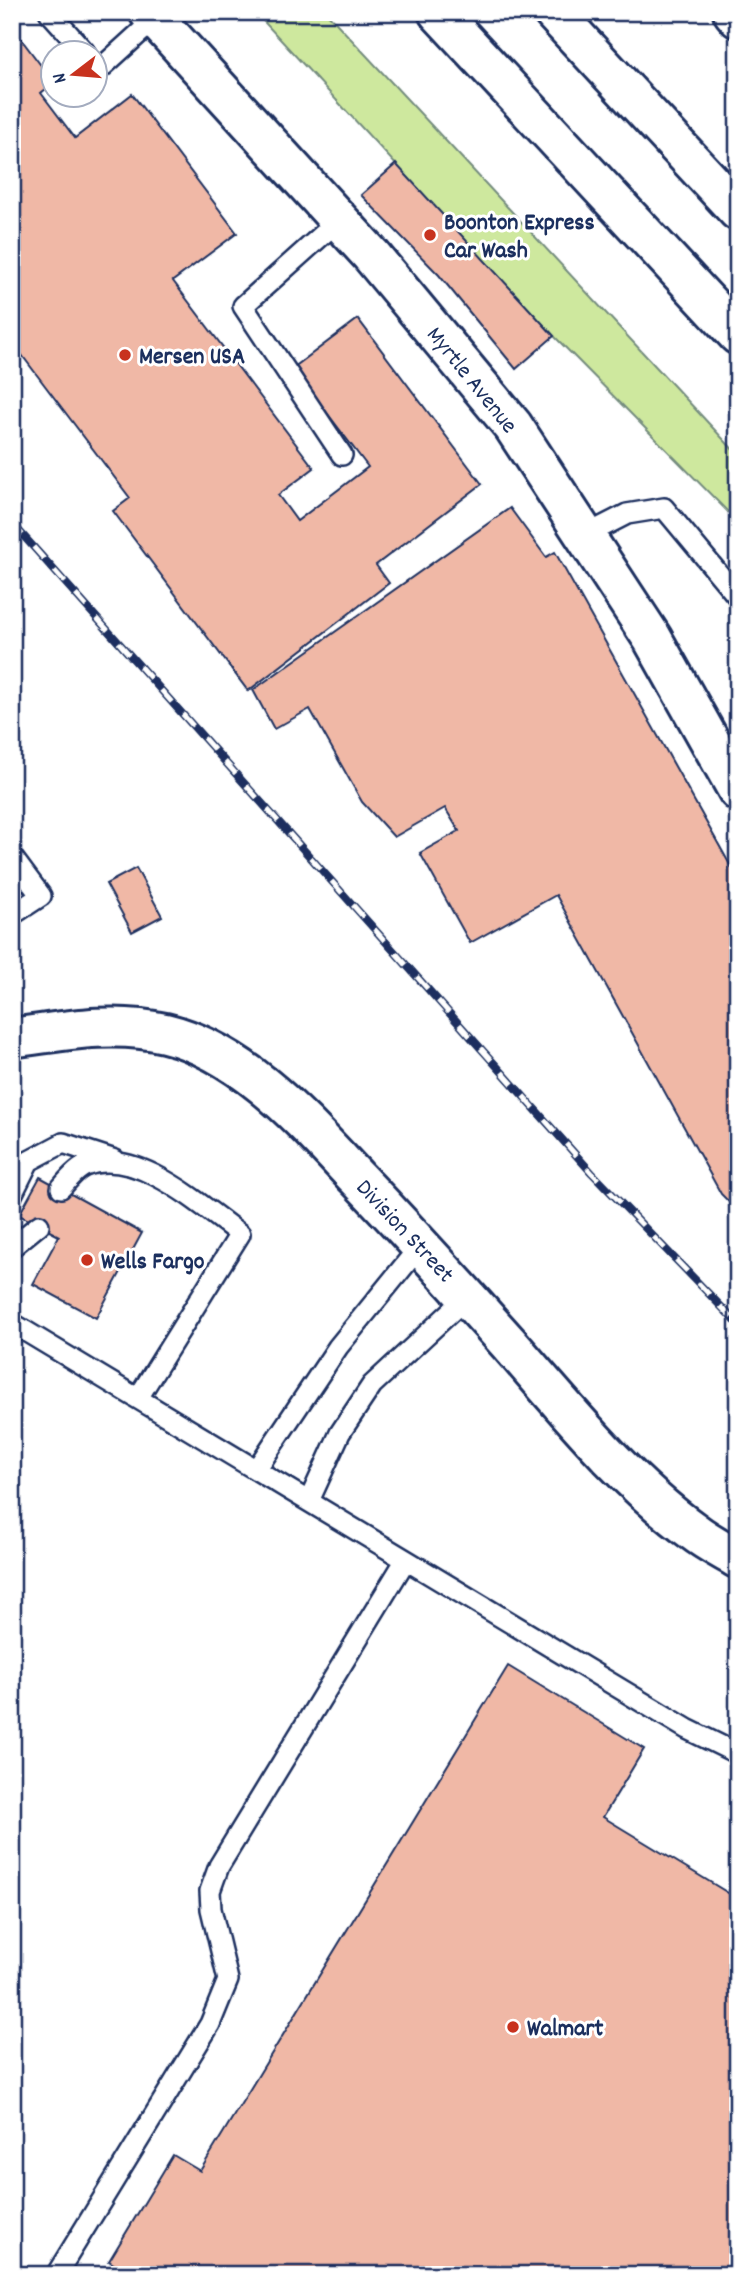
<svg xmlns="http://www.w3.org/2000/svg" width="750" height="2287" font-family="Dekko,sans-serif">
	<rect width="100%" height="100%" fill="#fff"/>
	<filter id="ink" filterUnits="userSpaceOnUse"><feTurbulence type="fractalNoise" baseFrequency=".0143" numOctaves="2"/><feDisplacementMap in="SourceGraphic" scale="14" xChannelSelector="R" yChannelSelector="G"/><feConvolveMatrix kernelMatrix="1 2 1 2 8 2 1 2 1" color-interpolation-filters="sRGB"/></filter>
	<g filter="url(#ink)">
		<path fill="#cee89e" stroke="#748c7e" stroke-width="2" d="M255,12H326L738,455V522L554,336Z"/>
		<path fill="#f0b8a6" stroke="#1b2f5e" stroke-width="2" d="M12,27L52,80V84L41,93L75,138L132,94L237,233L173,281L314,468L278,495L297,521L368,467L293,368L358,319L482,484L376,565L389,583L248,691L113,511L130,498L12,342Z
			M396,164L554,336L516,369L439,275L361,195Z
			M510,508L546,557L555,552L738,879V1211L721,1194L556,895L470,943L420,853L459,831L445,808L394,837L362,802L310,709L274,729L253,690Z
			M136,868L162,916L132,932L106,884Z
			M40,1177L142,1233L96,1318L33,1284L59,1236L19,1215Z
			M508,1666L644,1749L603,1817L738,1899V2263L731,2275H130L109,2261L173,2155L200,2171Z"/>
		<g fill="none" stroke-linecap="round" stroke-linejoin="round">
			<g stroke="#1b2f5e" stroke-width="24">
				<path id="service" d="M49,12L85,52
					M94,63L100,69L155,19
					M339,220L243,306L342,455
					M586,535L627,514L664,508L738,597
					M12,857L41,896L12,915
					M61,1188C67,1181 77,1169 85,1166C137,1146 201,1206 240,1234L138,1398
					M12,1195L29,1161L63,1143L115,1160
					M12,1247L39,1225
					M12,1323L687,1729L738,1754
					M257,1468L338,1347L421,1245
					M309,1501L340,1433L372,1385L467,1297
					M56,2275L210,2024L228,1980L211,1909L210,1891L219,1866L405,1561"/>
			</g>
			<g stroke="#1b2f5e" stroke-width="44">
				<path id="tertiary" d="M733,12L738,18
					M12,1038C63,1031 113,1021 165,1033C244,1052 304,1122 357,1178C410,1233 460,1289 511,1346C566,1409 625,1482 693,1531C707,1542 723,1550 738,1559"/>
			</g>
			<g stroke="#1b2f5e" stroke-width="44">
				<path id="primary" d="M149,12L371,255L513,426L652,638L738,791"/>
			</g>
			<g stroke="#1b2f5e" stroke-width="44">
				<path id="motorway" d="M438,12L738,335
					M553,12L738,211"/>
			</g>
			<use href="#service" stroke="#fff" stroke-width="19"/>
			<use href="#tertiary" stroke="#fff" stroke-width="38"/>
			<use href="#primary" stroke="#fff" stroke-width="38"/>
			<use href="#motorway" stroke="#fff" stroke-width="38"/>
			<g stroke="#1b2f5e" stroke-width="8">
				<path id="rail" d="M12,523L592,1173L738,1324"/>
			</g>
			<use href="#rail" stroke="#fff" stroke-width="5" stroke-dasharray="16" stroke-linecap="butt"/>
		</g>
	</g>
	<g fill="#c8321e" stroke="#fff" stroke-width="2.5">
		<circle cx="430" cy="235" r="7"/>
		<circle cx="125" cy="355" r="7"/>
		<circle cx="87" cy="1260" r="7"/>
		<circle cx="513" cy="2027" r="7"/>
	</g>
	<g text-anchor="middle" stroke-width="6" stroke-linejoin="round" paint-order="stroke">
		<g font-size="24" font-weight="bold" fill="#1b2f5e" stroke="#fff" text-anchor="start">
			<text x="444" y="229">Boonton Express<tspan x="444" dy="28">Car Wash</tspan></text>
			<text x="139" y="363">Mersen USA</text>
			<text x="101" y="1268">Wells Fargo</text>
			<text x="527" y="2035">Walmart</text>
		</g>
		<g font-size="24" fill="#1b2f5e" stroke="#fff">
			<text transform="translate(473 379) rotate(51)" y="8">Myrtle Avenue</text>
			<text transform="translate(406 1230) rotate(47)" y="8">Division Street</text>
		</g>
	</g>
	<rect width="750" height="2287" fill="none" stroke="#fff" stroke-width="42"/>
	<rect x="21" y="21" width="708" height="2245" fill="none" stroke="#1b2f5e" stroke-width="2.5" filter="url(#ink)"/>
	<g transform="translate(74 74) rotate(254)"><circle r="33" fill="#ffffff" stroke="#a4acbf" stroke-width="2"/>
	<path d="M0-5L12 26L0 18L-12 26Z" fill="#c8321e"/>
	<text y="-10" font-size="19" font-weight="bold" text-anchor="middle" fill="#1b2f5e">N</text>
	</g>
</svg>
